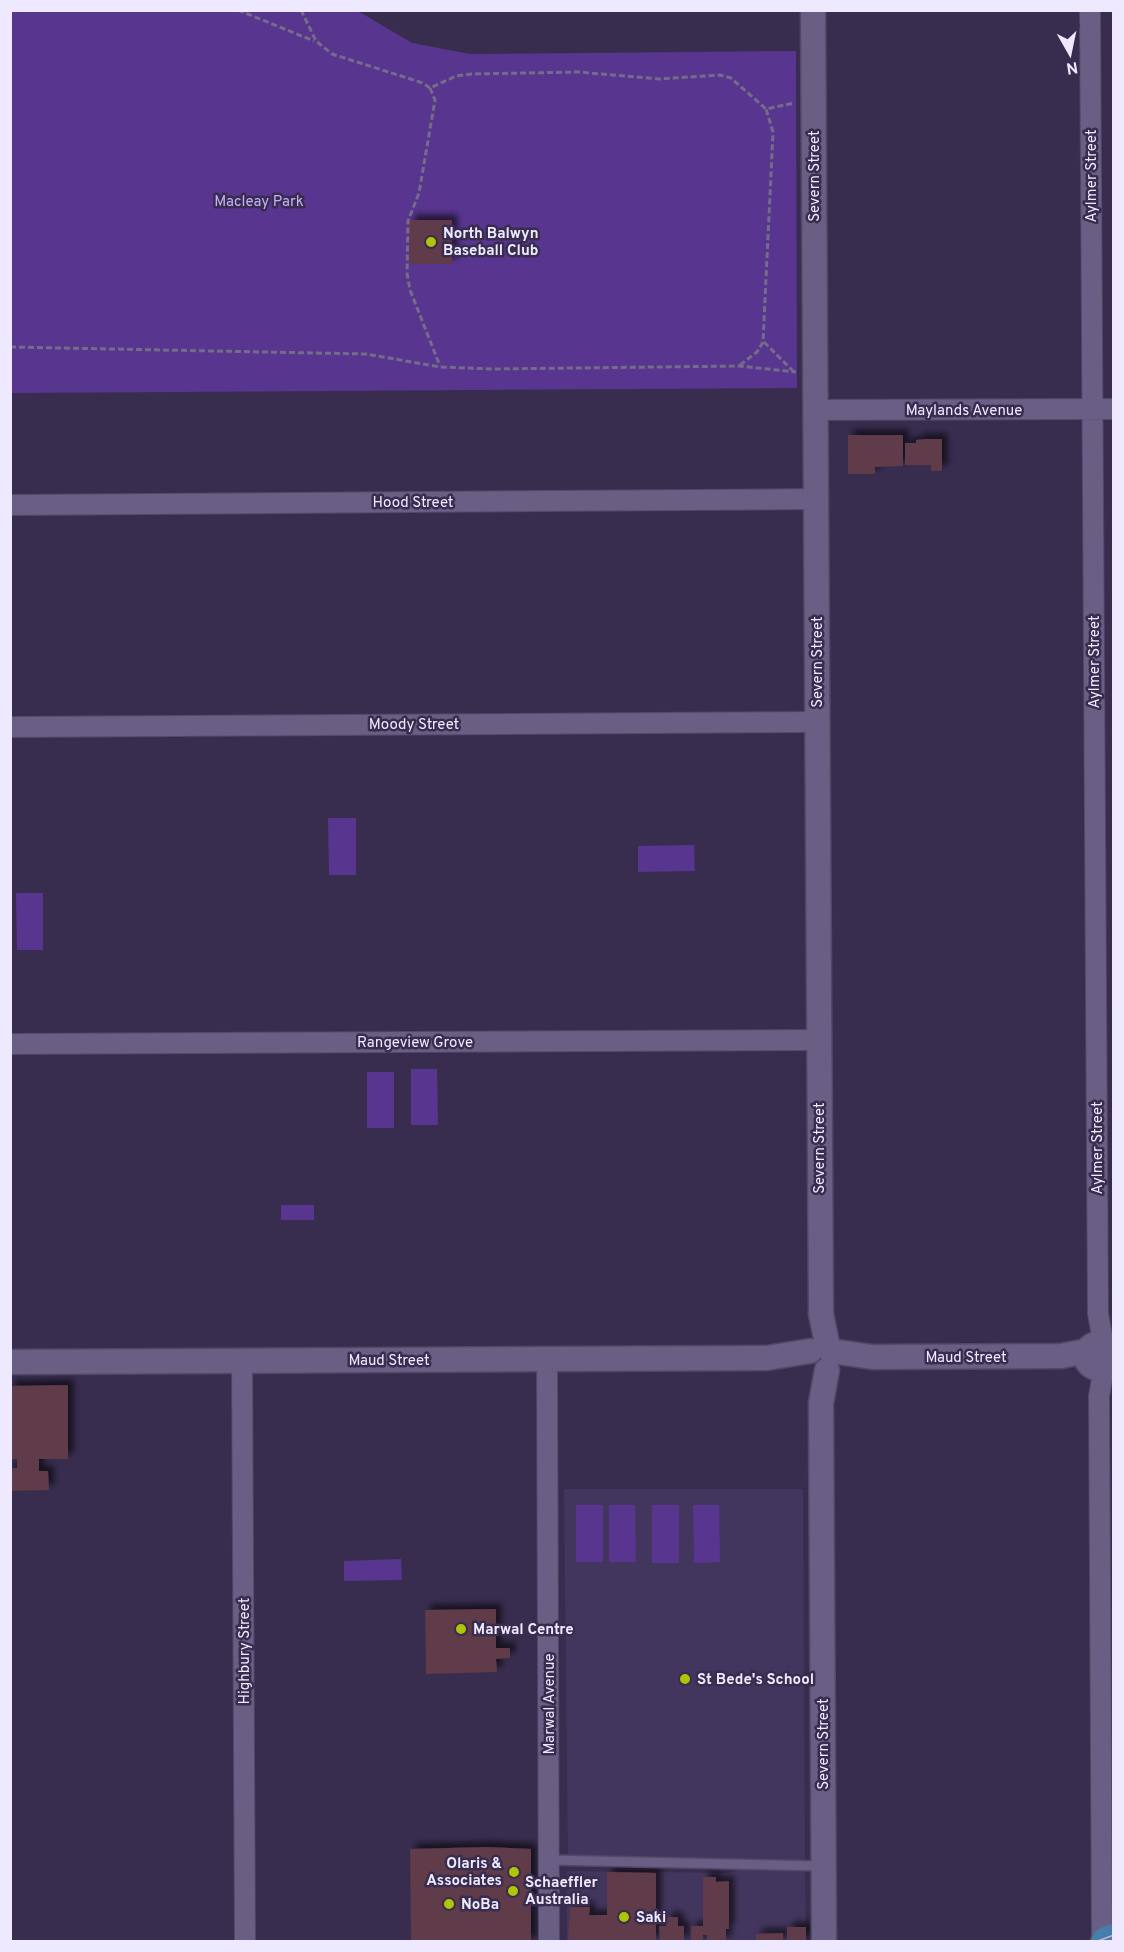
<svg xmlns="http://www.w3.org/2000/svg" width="1124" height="1952" font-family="Overpass,sans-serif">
	<defs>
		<filter id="shadow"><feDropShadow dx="5.5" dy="-5.5" stdDeviation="3" flood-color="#0009"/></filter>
	</defs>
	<rect width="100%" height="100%" fill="#382d4f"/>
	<path fill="#43365e" d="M564,1489H803L805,1862L568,1855Z
		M742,1868L805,1870L806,1941L567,1942V1871L729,1873Z"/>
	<path fill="#58358f" d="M10,11H358L412,43L470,54L796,51L797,388L11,393Z
		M328,818H356V875H329Z
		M694,845L695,871L638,872V846Z
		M43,893V950H17L16,893Z
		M411,1069H437L438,1125H411Z
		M367,1072H394V1128H367Z
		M281,1205H314V1220H281Z
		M576,1505H603V1562H576Z
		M609,1505H635L636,1562H609Z
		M652,1505H679V1563H652Z
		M693,1505H719L720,1562L694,1563Z
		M401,1559L402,1580L344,1581V1561Z"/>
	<path fill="#613a48" filter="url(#shadow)" d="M409,220H452V264H409Z
		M848,435H903V466L875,467V474H848Z
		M925,439H942V471H931V465H905V443H916V440Z
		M68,1385V1459H39V1471H48L49,1490L10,1491V1468H17V1459H10V1386Z
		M496,1609V1648H510V1658L496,1659L497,1672L426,1674L425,1610Z
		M487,1847L531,1849V1942H411L410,1849Z
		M607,1872L656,1873V1942H570L568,1939L570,1907H590L589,1915H607Z
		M703,1877H716V1882L729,1881V1929H726V1942H707V1935H703V1942H691V1926H703Z
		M666,1917H678V1926H684V1942H660L659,1926H666Z
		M787,1927H806V1942H787Z
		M783,1933V1942H756V1934Z"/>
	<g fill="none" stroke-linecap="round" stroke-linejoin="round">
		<g stroke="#524865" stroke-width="12">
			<path id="service" d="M549,1860L823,1866"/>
		</g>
		<g stroke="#524865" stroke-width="22">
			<path id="minor" d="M1090,10L1098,1314L1104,1346
				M815,410L1114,409
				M10,505L815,499
				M10,727L817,722
				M10,1044L819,1040
				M547,1359L549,1942
				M242,1361L245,1942
				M1102,1942L1099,1396L1104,1367"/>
		</g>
		<g stroke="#524865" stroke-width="27">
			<path id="tertiary" d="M813,10L821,1314L828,1348
				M1086 1356a12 12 0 1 1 24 0a12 12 0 1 1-24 0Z
				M831,1351L872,1357L1061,1356L1087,1351
				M10,1362L767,1358L810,1351
				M824,1942L821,1403L827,1370"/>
		</g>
		<g stroke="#524865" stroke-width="33">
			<path id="primary" d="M1106,1942L1114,1939"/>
		</g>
		<path stroke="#756c8a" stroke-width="3" stroke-dasharray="6 3" stroke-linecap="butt" d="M238,10L314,41
			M301,10L316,41L332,54L423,83L430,88L456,76L471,74L579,72L659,79L720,75L731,78L766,109
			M430,88L435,100L419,193L408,221L407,273L410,290L440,366
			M764,342L793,371
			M10,347L366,354L440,367L493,369L739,366L796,372
			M740,365L757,352L763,342L773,132L766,109L794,103"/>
		<use href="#service" stroke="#695e84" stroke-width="9"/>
		<use href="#minor" stroke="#695e84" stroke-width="20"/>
		<use href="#tertiary" stroke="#695e84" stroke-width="24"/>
		<use href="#primary" stroke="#467dac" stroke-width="30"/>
		<path stroke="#bfb7d1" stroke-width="1.5" d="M1095,1942L1114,1935"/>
	</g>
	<g fill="#afc505" stroke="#382d4f" stroke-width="2">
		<circle cx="431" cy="242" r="6"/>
		<circle cx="461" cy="1629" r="6"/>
		<circle cx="685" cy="1679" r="6"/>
		<circle cx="514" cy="1872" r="6"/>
		<circle cx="513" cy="1891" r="6"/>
		<circle cx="449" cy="1904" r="6"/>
		<circle cx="624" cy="1917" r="6"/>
	</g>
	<g text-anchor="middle" stroke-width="5" stroke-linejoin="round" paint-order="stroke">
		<g font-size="15" fill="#efe9ff" stroke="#382d4f">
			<text transform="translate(814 176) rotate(-90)" y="5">Severn Street</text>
			<text transform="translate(1091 176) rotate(-90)" y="5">Aylmer Street</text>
			<text x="964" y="415">Maylands Avenue</text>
			<text x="413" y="507">Hood Street</text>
			<text transform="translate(817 662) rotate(-90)" y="5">Severn Street</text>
			<text transform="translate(1094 662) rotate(-90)" y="5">Aylmer Street</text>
			<text x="414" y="729">Moody Street</text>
			<text x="415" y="1047">Rangeview Grove</text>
			<text transform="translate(819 1148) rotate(-90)" y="5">Severn Street</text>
			<text transform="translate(1097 1148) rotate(-90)" y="5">Aylmer Street</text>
			<text x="966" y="1362">Maud Street</text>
			<text x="389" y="1365">Maud Street</text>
			<text transform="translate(244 1651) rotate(-90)" y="5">Highbury Street</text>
			<text transform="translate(549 1704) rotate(-90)" y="5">Marwal Avenue</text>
			<text transform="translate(823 1744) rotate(-90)" y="5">Severn Street</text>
		</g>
		<g font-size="15" fill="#c6affc" stroke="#382d4f">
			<text x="259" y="206">Macleay Park</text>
		</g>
		<g font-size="15" font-weight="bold" fill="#efe9ff" stroke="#382d4f" text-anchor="start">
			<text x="443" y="238">North Balwyn<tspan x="443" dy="17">Baseball Club</tspan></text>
			<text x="473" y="1634">Marwal Centre</text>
			<text x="697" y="1684">St Bede's School</text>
			<text x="502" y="1868" text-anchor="end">Olaris &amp;<tspan x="502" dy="17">Associates</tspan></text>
			<text x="525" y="1887">Schaeffler<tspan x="525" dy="17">Australia</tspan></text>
			<text x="461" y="1909">NoBa</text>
			<text x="636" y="1922">Saki</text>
		</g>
	</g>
	<rect width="1124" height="1952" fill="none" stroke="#efe9ff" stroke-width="24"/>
	<g transform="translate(1070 54) rotate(171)" stroke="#382d4f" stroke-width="4.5" paint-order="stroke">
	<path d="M0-4.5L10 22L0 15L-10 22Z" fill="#efe9ff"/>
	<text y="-9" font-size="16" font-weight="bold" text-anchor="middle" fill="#efe9ff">N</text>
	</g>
</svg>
